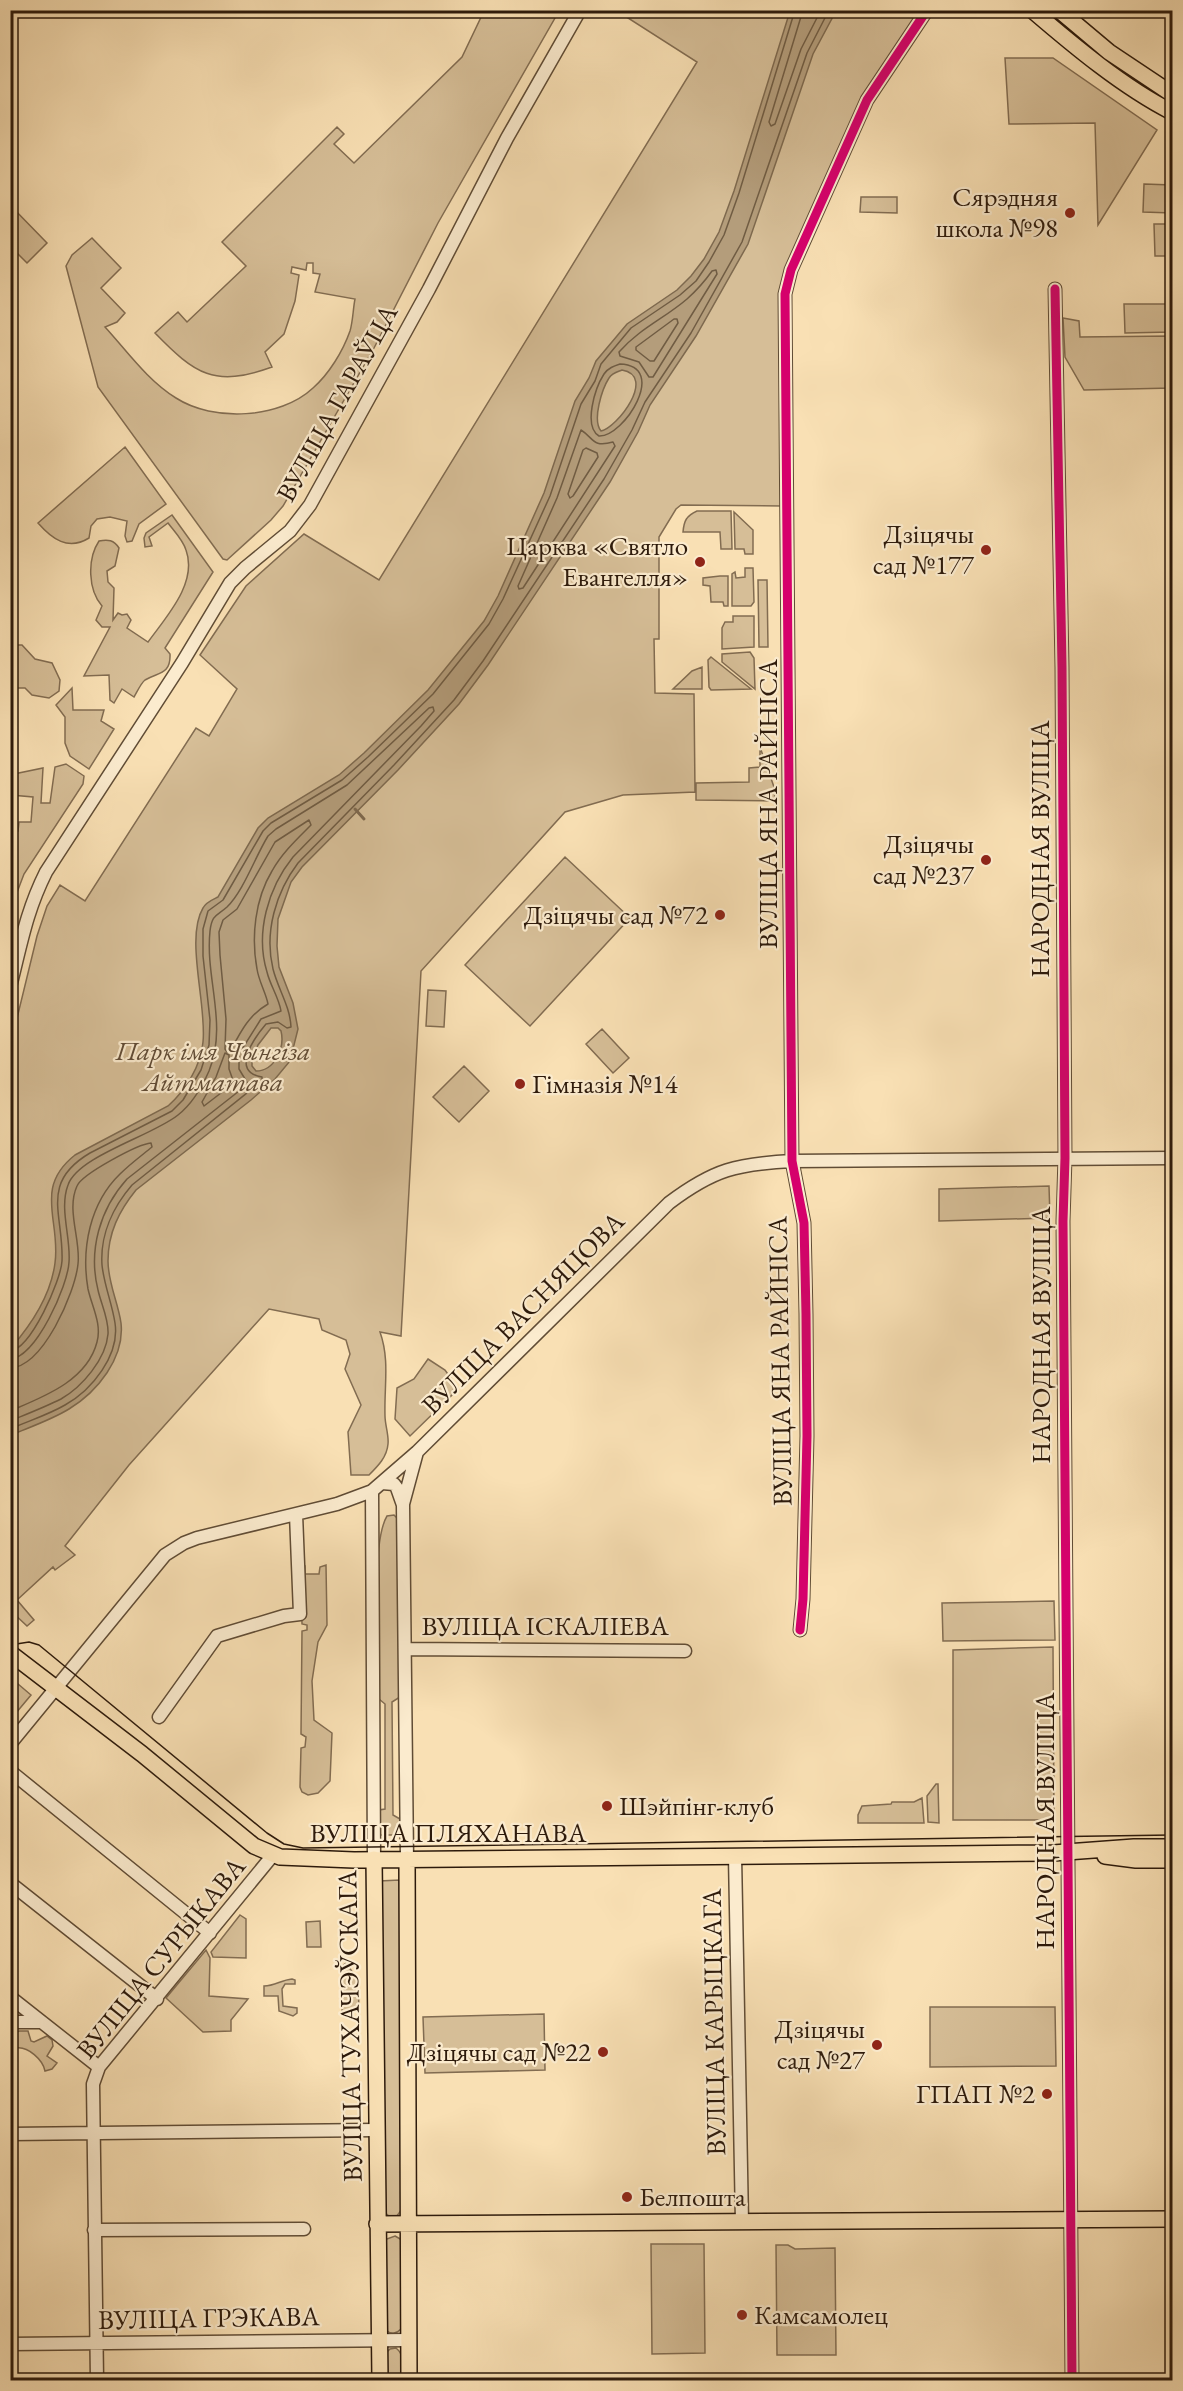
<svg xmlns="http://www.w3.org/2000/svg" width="1183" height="2391" font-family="'EB Garamond',serif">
	<rect width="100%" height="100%" fill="#f9e0b4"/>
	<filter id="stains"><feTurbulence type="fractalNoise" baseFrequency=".00333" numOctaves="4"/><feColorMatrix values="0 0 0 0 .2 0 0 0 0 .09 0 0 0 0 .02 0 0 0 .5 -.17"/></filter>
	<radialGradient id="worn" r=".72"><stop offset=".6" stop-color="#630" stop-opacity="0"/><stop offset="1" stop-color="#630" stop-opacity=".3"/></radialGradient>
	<path fill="#d6be97" stroke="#826c51" stroke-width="1.5" d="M484,11H559L438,223L374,348L283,506L271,520L227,560L223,559L98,387L66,266L72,255L92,238L121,268L101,288L125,313L117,322L105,327C127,351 148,381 176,398C213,422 280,419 313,388C329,374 343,351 350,331C353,321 353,309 355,299L315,292L320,274L313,273V263H307L306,270L292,267L291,273L299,275L295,301L284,334L265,352L272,367C214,388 195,374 155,333L178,312L187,322L246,266L222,242L337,127L344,134L334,144L354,163L462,57Z
		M617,11H922L869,90L781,285L782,506L681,505L676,509L659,537V639H654L655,693L694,694L695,792L623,795L565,812L421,971L401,1336L380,1332C390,1360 384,1387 385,1416C385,1425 389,1435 388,1444C387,1457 378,1466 369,1475H351L348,1432L361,1405L345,1369L350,1354L346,1340L322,1330L319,1319L269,1309L129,1465L65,1546L75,1555L55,1570L53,1567L17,1600L34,1620L27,1626L11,1611V1043L37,936L47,906L60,885L85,901L196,728L209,736L237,689L200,655L246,586L304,534L379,580L697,62Z
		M1005,58H1053L1157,130L1098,225L1095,123L1009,124Z
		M1144,184L1172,185V213L1143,212Z
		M861,197H897V213L860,212Z
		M11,206L47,243L27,263L11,247Z
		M1154,224H1172V256H1155Z
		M1124,304H1172V332L1125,333Z
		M1063,318L1079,321L1080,337L1172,336V388L1084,390L1065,357Z
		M125,447L166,504L139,524L132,541L127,542L125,536L127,521L110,517L97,519L91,526L89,538C68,551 52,539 38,523Z
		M697,511H731L732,549H721L720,532H683C684,521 686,516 697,511Z
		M734,512L753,530V554H745L744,549H735Z
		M172,515L213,572L165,648L170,654C171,675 158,672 145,680C141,683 137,692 134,697L122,689L114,703L110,700L109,675L84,676L110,627H102L96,620L102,606C88,590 87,559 99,541C108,539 114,540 119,548L115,566L107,571L108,582L114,588L113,620L118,613L122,615L127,614L131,620L127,628L148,642C166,617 198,583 186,550C183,540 174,531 168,523L149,537L152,546L145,547L144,538L146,533Z
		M745,568H753L754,602L751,606H732V574L735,572L736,578L745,577Z
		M720,576H728V606H724L723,602H711L710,586L703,585V578Z
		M758,580H767L768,647H759Z
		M733,616H754V647L722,649V628L725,622H733Z
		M11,645H22L35,659L52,663L60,680L59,691L49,698L32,695L25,688H16L11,692Z
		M750,652L754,658L755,689L722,662V654Z
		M711,657L751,689L711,690L709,687L708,660Z
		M702,667V689H673L692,671Z
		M72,688L73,710H104L101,721L114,729L89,769L70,756L65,743V717L56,705Z
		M760,747L774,787L775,801L696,800V783L749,782V768L760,767Z
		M66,764L84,776L83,784L24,874L13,903L10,897L11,831H18L19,822H31L33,797L11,795V777L14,774L43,768L41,803H50L55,767Z
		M565,857L630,918L530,1026L465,965Z
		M428,990L446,991L444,1027L426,1026Z
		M602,1029L629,1058L613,1073L586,1044Z
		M464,1066L489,1091L459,1122L433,1097Z
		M1049,1186L1050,1218L939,1221V1189Z
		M428,1359L445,1370L455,1384L452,1395L410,1436L395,1419L397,1388L414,1379Z
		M394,1515L397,1518L400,1697L392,1702L393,1815L400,1819V1835H379V1810L385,1809V1704L379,1699C378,1660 370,1544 387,1516Z
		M326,1565L327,1625L318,1642L312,1681L314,1720L332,1733L330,1781L318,1793L308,1795L302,1792L300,1787L301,1748L305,1747L306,1737L301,1734L302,1631L307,1630V1625L302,1624L301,1566H305V1574H319L320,1567Z
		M1054,1601L1055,1640L943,1641L942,1603Z
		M1053,1647L1054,1820H953V1650Z
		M11,1678L31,1695L11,1719Z
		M936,1784H938L939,1823L928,1822L927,1796Z
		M922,1798L924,1823H858V1815L862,1806L891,1804L892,1802H914Z
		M400,1880L403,2208L396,2217H390L382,2210L379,1881Z
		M240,1915L246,1919V1958L213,1957L211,1952Z
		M320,1921L321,1947H307L306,1922Z
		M206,1950L210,1958L209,1996L248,1999L231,2020V2031L203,2032L166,1998Z
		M346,1963L358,1980L359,2010L342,2011V1966Z
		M292,1979L295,1980V1984H285L282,1989L283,2006L297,2008V2013L293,2016L279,2011L278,1996H264V1986C275,1986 281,1980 292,1979Z
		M930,2007H1055L1056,2066L930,2067Z
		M544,2014L545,2070L425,2073L423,2017Z
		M19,2031H28L31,2041L34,2042L47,2036L52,2040L53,2046L47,2056L57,2063L52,2069L45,2071C43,2060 28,2046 16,2048L13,2042L15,2033Z
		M395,2236L402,2240L401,2329C396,2334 391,2335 386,2330L384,2240Z
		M651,2244H704L705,2353L652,2354Z
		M776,2245H788L795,2249L835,2248L836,2355H777Z
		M396,2348C406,2356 403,2369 403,2380H384L386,2353L390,2349Z"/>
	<path fill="#b49d7b" stroke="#7e694e" stroke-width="1.5" fill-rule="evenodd" d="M790,11H836L813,54L748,244L696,336L650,405L638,432L610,482L488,665L459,704L398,770L302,867L291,882L278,919L277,946L279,967L293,1003L298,1029L290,1061L275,1079L251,1100L136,1190C119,1211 108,1233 108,1261C108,1283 118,1302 121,1323C125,1358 97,1392 69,1409C51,1420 30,1427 11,1435V1348C31,1325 51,1294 55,1263C61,1221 33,1188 75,1155L168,1106C185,1091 201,1066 203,1042C207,1005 185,938 203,908C206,902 212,900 218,897L258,828L268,818L339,775L364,753L428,690L484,621L498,596L544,493L575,401L589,378L596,361L627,324L677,290L691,276L704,259L719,232L734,191ZM622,370C657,376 617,428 601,431C592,420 602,389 609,378C612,373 617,372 622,370ZM271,1028H278L281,1031C285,1047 275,1071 256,1071L252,1066V1059L258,1045Z"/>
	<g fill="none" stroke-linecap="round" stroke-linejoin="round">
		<path stroke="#705c43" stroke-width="1.5" d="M803,10L769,122L771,126L775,124L801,49L821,10
			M716,270L717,274L653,377H649L639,362L620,356L619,352C639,329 665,318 687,299C697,290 705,281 712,271Z
			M674,319H677L678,323L654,361H650L636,350V347Z
			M620,364C669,366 624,437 599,436C583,426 595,388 604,374C608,368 614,366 620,364Z
			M581,430C594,438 592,448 613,442L615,446L523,588L519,589L518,586L557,498Z
			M586,448L597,453L598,457L573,496L570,498L568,494L583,450Z
			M309,820L311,825C297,839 282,853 272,871C255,899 251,937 257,969C259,982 266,993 268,1004C249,1015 241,1031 231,1050L227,1052L225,1049L226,1019L220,955L219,932L223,920L237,909L275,842Z
			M225,1053L229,1055V1069L234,1083L204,1106L202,1102L216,1077Z
			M10,1351C31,1349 61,1280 62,1261C64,1215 39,1183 90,1153L172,1111L183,1100L201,1070L209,1045L210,1020L203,956V929L208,911L223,900L263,831L271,823L342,780L368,757L433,694L489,624L503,599L550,496L581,404L595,381L601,364L631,328L680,295L696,281L709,262L724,235L739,193L795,10
			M10,1359C36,1358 68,1285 69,1262C71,1237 59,1209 68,1185C78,1156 152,1136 178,1115C192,1104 202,1087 209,1071C228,1024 205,979 210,931C212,914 217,916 227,907C244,890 255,857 268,836L276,829L347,785L429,708L433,707L434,711L421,726L293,857C268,888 255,933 267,972C270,985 279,998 281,1011L261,1019L239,1054V1069L248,1084L127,1179C100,1209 88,1250 98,1290C101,1304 109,1319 108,1334C106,1359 82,1387 61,1399C45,1407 27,1414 10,1421
			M10,1368C43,1367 75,1293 78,1264C81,1240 66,1210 77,1186C82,1174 138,1144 151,1143L152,1147C141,1156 130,1164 120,1174C90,1203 81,1248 88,1289C92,1307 102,1324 97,1342C87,1381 43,1397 10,1411
			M10,1429C28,1421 48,1415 65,1405C92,1390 120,1355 115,1323C112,1303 104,1285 102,1265C100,1235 113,1207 132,1185L262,1081V1077C230,1072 254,1038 266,1024L278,1022L287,1028L291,1027C290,1006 278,989 273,969C264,932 276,892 298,863L394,765L454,700L483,661L604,479L632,430L645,402L691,333L742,242L807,53L829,10"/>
		<path stroke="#7e694e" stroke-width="3" d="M355,809L364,819"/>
		<g stroke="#604c35" stroke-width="15">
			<path id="minor" d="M1055,289L1062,667L1065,1158L1063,1221L1072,2380
				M10,987C21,944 26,912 46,872L182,663L230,583L245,568L290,531L310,505L429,289L507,138L580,10
				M382,1483L394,1484L397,1488L403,1505L407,1859
				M372,1491L374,1859
				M403,1504L417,1452
				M800,1630L803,1599L807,1436L806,1314L804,1223L792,1161L785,294L791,270L867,100L927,10
				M405,1649L685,1651
				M159,1717L217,1636L284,1616L300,1614L296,1514
				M10,1744L165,1555L184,1543L197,1538L337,1504L372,1491L417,1452L669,1203C714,1169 737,1164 792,1161L1172,1158
				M10,1771L210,1933
				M735,1856L742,2222
				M10,1883L157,1999
				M10,1997L99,2067
				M10,2022H42
				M10,2134L376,2130
				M94,2230L304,2229
				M10,2344L408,2340
				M97,2380L93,2084L99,2067L273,1855"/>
		</g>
		<g stroke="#2d1a0b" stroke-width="18">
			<path id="major" d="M1032,10C1074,46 1123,87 1172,112
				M1059,10L1109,52L1172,94
				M10,1653L142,1754L254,1846L280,1857L354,1860L1053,1853L1134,1847H1172
				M1105,1856L1136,1860H1172
				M374,1859L380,2380
				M407,1859L409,2380
				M377,2224L1172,2219"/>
		</g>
		<use href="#minor" stroke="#fbebce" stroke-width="12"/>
		<use href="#major" stroke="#f9e0b4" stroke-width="15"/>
		<path stroke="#2d1a0b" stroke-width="1.5" d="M10,1645L29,1642L39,1645L267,1833L284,1844L303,1848L1172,1835"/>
		<g stroke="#fbebce" stroke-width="13">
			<path id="cycleway" d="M1055,289L1062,667L1065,1158L1063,1221L1072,2380
				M800,1630L803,1599L807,1436L806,1314L804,1223L792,1161L785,294L791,270L867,100L927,10"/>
		</g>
		<use href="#cycleway" stroke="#d6006c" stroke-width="9"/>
	</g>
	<g fill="#8f2418" stroke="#fbebce" stroke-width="2">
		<circle cx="1070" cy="213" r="6"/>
		<circle cx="986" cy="550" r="6"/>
		<circle cx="700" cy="562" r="6"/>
		<circle cx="986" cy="860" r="6"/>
		<circle cx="720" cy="915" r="6"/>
		<circle cx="520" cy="1084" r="6"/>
		<circle cx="607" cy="1806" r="6"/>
		<circle cx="877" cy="2045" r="6"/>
		<circle cx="603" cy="2052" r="6"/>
		<circle cx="1047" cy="2094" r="6"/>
		<circle cx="627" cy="2197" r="6"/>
		<circle cx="742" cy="2315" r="6"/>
	</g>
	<g text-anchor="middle" stroke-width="4.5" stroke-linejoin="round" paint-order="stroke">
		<g font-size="27" fill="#2d1a0b" stroke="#fbebce" text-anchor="end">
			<text x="1058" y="206">Сярэдняя<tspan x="1058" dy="31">школа №98</tspan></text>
			<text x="974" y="543">Дзіцячы<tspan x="974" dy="31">сад №177</tspan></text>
			<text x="688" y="555">Царква «Святло<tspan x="688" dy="31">Евангелля»</tspan></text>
			<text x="974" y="853">Дзіцячы<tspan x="974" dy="31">сад №237</tspan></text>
			<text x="708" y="924">Дзіцячы сад №72</text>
			<text x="532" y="1093" text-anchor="start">Гімназія №14</text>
			<text x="619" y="1815" text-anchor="start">Шэйпінг-клуб</text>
			<text x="865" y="2038">Дзіцячы<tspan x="865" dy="31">сад №27</tspan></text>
			<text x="591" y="2061">Дзіцячы сад №22</text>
			<text x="1035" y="2103">ГПАП №2</text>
			<text x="639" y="2206" text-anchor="start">Белпошта</text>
			<text x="754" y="2324" text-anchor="start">Камсамолец</text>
		</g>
		<g font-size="27" fill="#2d1a0b" stroke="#fbebce">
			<text transform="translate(337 403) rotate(-61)" y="9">ВУЛІЦА ГАРАЎЦА</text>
			<text transform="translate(768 804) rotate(-90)" y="9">ВУЛІЦА ЯНА РАЙНІСА</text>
			<text transform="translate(1040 849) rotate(-90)" y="9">НАРОДНАЯ ВУЛІЦА</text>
			<text transform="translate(523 1313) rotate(-45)" y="9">ВУЛІЦА ВАСНЯЦОВА</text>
			<text transform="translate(1041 1335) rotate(-90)" y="9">НАРОДНАЯ ВУЛІЦА</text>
			<text transform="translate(780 1361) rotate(-91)" y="9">ВУЛІЦА ЯНА РАЙНІСА</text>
			<text x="545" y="1635">ВУЛІЦА ІСКАЛІЕВА</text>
			<text transform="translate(1045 1821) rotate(-90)" y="9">НАРОДНАЯ ВУЛІЦА</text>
			<text x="448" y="1842">ВУЛІЦА ПЛЯХАНАВА</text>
			<text transform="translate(161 1958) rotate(-51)" y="9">ВУЛІЦА СУРЫКАВА</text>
			<text transform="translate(714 2022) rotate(-91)" y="9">ВУЛІЦА КАРЫЦКАГА</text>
			<text transform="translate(350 2026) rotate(-91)" y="9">ВУЛІЦА ТУХАЧЭЎСКАГА</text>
			<text transform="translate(209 2318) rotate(-1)" y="9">ВУЛІЦА ГРЭКАВА</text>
		</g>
		<g font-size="27" font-style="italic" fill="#604b35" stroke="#fbebce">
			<text x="213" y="1060">Парк імя Чынгіза<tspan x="213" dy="31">Айтматава</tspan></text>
		</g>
	</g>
	<rect width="1183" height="2391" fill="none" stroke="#f9e0b4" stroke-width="36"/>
	<rect x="12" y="12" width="1159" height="2367" fill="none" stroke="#2d1a0b" stroke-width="3"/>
	<rect x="18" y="18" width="1147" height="2355" fill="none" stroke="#2d1a0b" stroke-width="1.5"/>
	<rect width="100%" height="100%" filter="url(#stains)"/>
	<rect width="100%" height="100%" fill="url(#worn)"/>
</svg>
